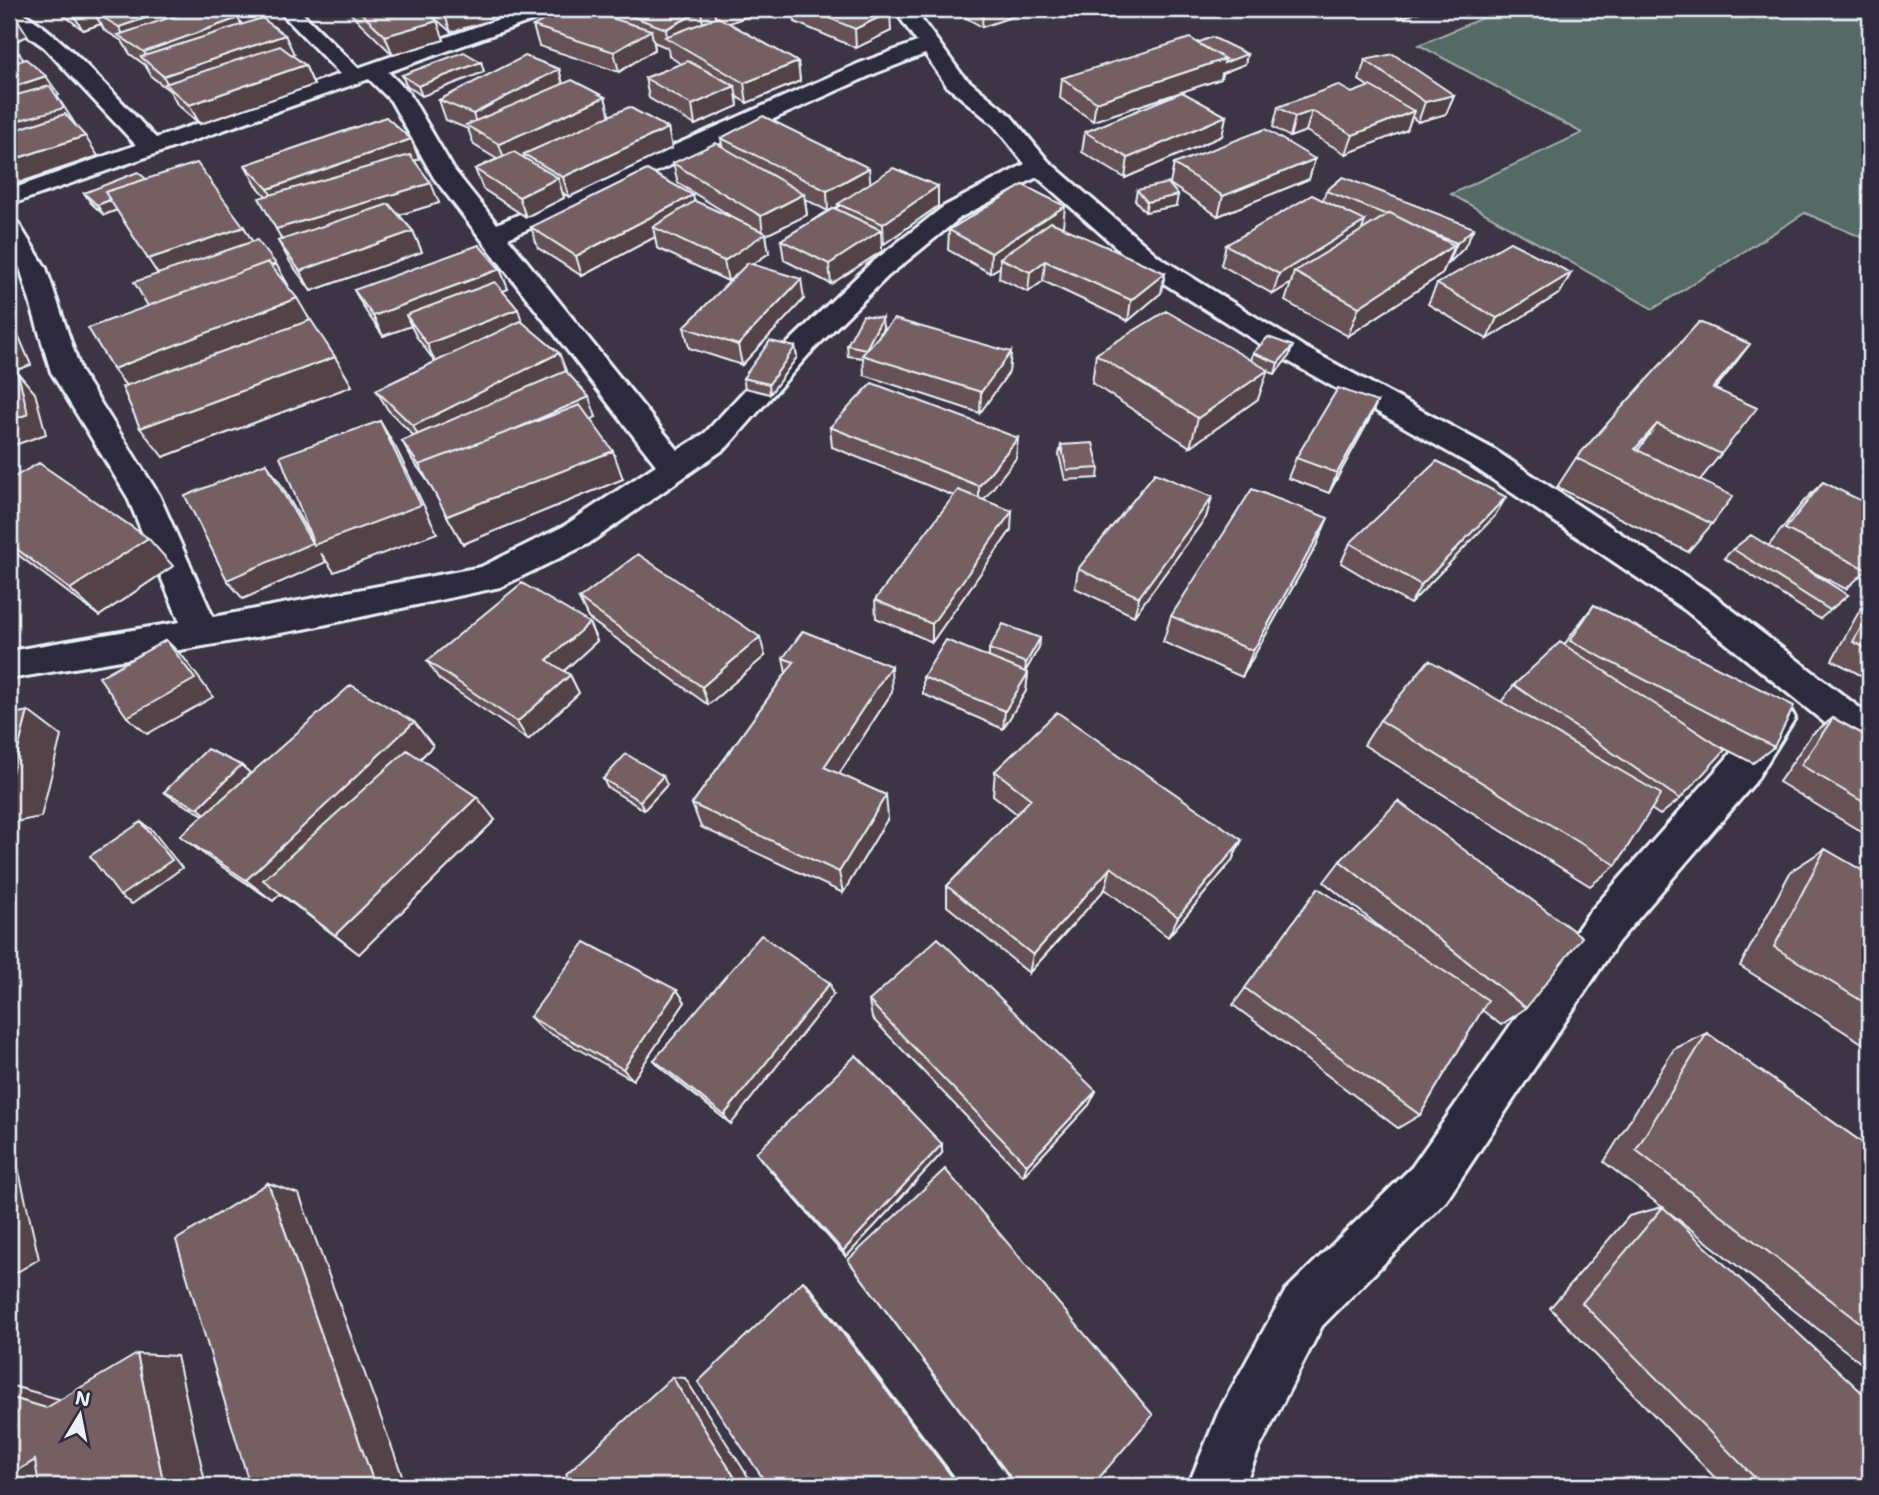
<svg xmlns="http://www.w3.org/2000/svg" width="1879" height="1495" font-family="'Shantell Sans',sans-serif">
	<rect width="100%" height="100%" fill="#3d3445"/>
	<filter id="ink" filterUnits="userSpaceOnUse"><feTurbulence type="fractalNoise" baseFrequency=".0143" numOctaves="2"/><feDisplacementMap in="SourceGraphic" scale="14" xChannelSelector="R" yChannelSelector="G"/><feConvolveMatrix kernelMatrix="1 2 1 2 8 2 1 2 1" color-interpolation-filters="sRGB"/></filter>
	<g filter="url(#ink)">
		<path fill="#576b65" stroke="#a0aeae" stroke-width="2" d="M1503,9H1870V241L1805,213L1653,309L1451,194L1582,133L1419,45Z"/>
		<g fill="none" stroke-linecap="round" stroke-linejoin="round">
			<g stroke="#e8f1f8" stroke-width="6">
				<path id="street" d="M9,9C41,9 130,112 156,138L340,74L277,9H298L358,68L527,9H556L553,13L388,72L409,93L454,170L497,224L860,63L917,42L894,9H914L963,76L1010,115L1048,161L1159,257L1306,348L1493,449L1709,592L1870,716V753L1856,748L1685,610L1471,465L1286,360L1141,269L1037,177L961,217L887,277L809,354L727,447L588,544L500,587L304,629L9,679V651L180,622L127,496L51,372L20,268L9,249V220L18,223L46,268L81,372L159,495L213,617L481,567L564,526L656,465L434,178L391,101L369,79L9,205V190L136,145L44,47L9,22ZM925,54L947,86L994,125L1025,164L943,207L869,265L789,342L705,433L678,450L508,238L876,73Z
					M1776,702L1789,707L1795,718L1755,782L1618,942L1446,1201L1322,1326L1259,1449L1244,1486H1188L1219,1411L1286,1290L1412,1167L1588,914L1727,758L1763,707Z"/>
			</g>
			<use href="#street" fill="#2f2a3d" fill-rule="evenodd"/>
		</g>
		<path fill="#655156" stroke="#e8f1f8" stroke-width="2" d="M58,9H230L231,10L227,12L238,18L242,25L294,54L291,55L305,65L314,85L200,124L177,104L170,91L152,77L145,65L130,54L122,41L104,30L101,24L83,30L61,13Z
			M348,9H423L444,40L393,55L350,13Z
			M424,9H496L499,18L451,32Z
			M590,9H757L758,12L729,23L798,62L800,81L747,103L737,97L738,106L695,125L649,98L645,78L681,64L669,56L668,48L654,42L655,49L619,72L539,46L533,26L590,12Z
			M794,9H883L891,31L856,48L795,22Z
			M951,9H1035L982,27Z
			M1384,9H1428L1401,18Z
			M1197,43L1247,54L1245,64L1222,73L1221,79L1093,121L1060,98L1062,78Z
			M1365,60L1454,95L1446,114L1418,122L1412,117L1407,130L1346,154L1306,131L1290,137L1273,127L1278,107L1352,93L1369,87L1359,80Z
			M481,62L484,72L422,96L406,85L402,75Z
			M559,69L563,84L605,97L609,115L668,128L672,148L569,197L563,193L564,198L526,217L483,189L475,169L497,159L474,145L468,129L446,120L439,100Z
			M1226,116L1222,136L1125,178L1082,152L1085,132Z
			M721,138L870,183L938,206L884,244L882,243V251L831,284L784,260L781,240L828,211L805,199L807,215L766,235L769,253L752,264L804,299L742,365L689,348L684,327L737,275L728,281L657,248L655,237L582,276L538,248L531,227L694,201L737,220L678,183L673,163L722,146Z
			M419,159L415,161L439,203L399,215L413,231L422,252L311,291L290,262L278,241L282,240L266,196L256,185L245,165Z
			M1315,159L1309,179L1218,216L1170,184L1174,164Z
			M1343,177L1464,248L1448,264L1447,263L1442,274L1348,336L1285,301L1291,283L1273,294L1221,265L1226,245L1323,200L1326,191Z
			M146,179L244,227L252,241L276,264L288,285H286L335,357L352,386L163,457L126,386L113,369L148,306L158,274L117,210L104,215L91,203L84,193Z
			M1137,190L1176,206L1145,212L1135,200Z
			M1063,226L1061,227L1165,273L1161,293L1128,321L1043,281L1028,292L999,278L1000,267L990,273L948,250L949,230Z
			M500,269L508,289L502,291L523,323L559,353L566,372L596,417L590,419L623,479L463,544L429,483L413,461L402,441L414,436L388,410L376,390L435,362L416,336L411,326L383,336L365,310L354,290Z
			M1571,273L1560,293L1487,339L1428,304L1437,284Z
			M883,328L878,337L1011,352L1009,372L980,413L864,375L863,358L848,356L847,345Z
			M1750,344L1715,389L1721,454L1700,480L1712,524L1688,552L1557,487L1576,458Z
			M795,347L797,357L770,394L745,388L743,378Z
			M1253,353L1289,356L1275,374L1267,371L1258,399L1190,447L1092,383L1096,354L1251,361Z
			M1377,402L1368,422L1329,493L1288,478L1296,458Z
			M830,427L1016,458L983,500L1011,530L932,642L876,618L875,600L954,496L832,447Z
			M1061,445L1099,468L1098,478L1065,480L1059,455Z
			M9,480L173,566L99,616L9,548Z
			M1823,482L1867,570L1846,589L1803,567L1848,595L1820,619L1724,558L1733,549L1769,545L1804,501Z
			M1212,497L1206,517L1134,616L1075,588L1078,569Z
			M1506,497L1494,517L1410,604L1341,563L1350,543Z
			M1316,546L1242,677L1163,642L1171,616Z
			M1870,595V680L1832,660L1861,608L1865,604H1864Z
			M579,599L765,656L708,705L588,618Z
			M1594,605L1774,747L1753,763L1710,741L1680,799L1660,815L1651,809L1616,865L1590,886L1364,745L1380,720L1501,702L1514,685L1564,645L1579,624Z
			M589,623L597,641L564,671L570,675L579,693L528,740L439,679L427,661Z
			M1040,638L1039,647L1025,672L1028,673L1026,691L1003,729L923,694V677L989,657V649Z
			M783,658L892,692L839,774L888,818L843,893L701,827L692,804L786,673Z
			M1833,718L1870,738V837L1779,782L1811,735Z
			M414,722L433,746L420,759L495,820L359,954L280,894L273,901L209,858L180,836L204,815L175,800L164,792L241,765L250,773L241,782Z
			M995,771L1242,840L1231,862L1168,937L1105,889L1029,973L947,906V886L1017,814L993,795Z
			M603,779L667,785L644,810L607,787Z
			M1825,849L1870,875V1048L1740,966L1791,871Z
			M1340,861L1526,1008L1501,1025L1482,1010L1420,1115L1398,1128L1233,1005L1318,888L1392,937L1324,882Z
			M677,990L685,1002L633,1080L542,1029L530,1017Z
			M833,995L731,1124L663,1070L654,1060Z
			M869,1001L1096,1091L1089,1105L1023,1176L872,1018Z
			M1707,1033L1870,1148V1370L1670,1213L1870,1486H1723L1550,1308L1629,1216L1662,1207L1604,1162L1674,1049Z
			M756,1153H942L846,1257L762,1161Z
			M848,1260L1092,1486H1016Z"/>
		<path fill="#524246" stroke="#e8f1f8" stroke-width="2" d="M78,9H150L92,11L101,24L83,30L71,11Z
			M172,9H230L231,10L134,45L127,41L119,27Z
			M460,9H496L499,18L451,32L444,13Z
			M508,9H532L510,14Z
			M714,9H757L758,12L717,28Z
			M983,9H1035L982,27Z
			M1277,9H1287L1276,12Z
			M1404,9H1428L1401,18Z
			M701,11L704,30L667,38L666,29Z
			M890,12L891,31L856,48L855,29Z
			M16,17L28,36L9,44V20Z
			M238,18L248,37L153,67L144,52Z
			M437,21L444,40L393,55L385,36Z
			M651,30L655,49L619,72L614,52Z
			M285,35L294,54L177,94L170,88L163,76Z
			M19,53L32,73L9,81V57Z
			M1247,54L1245,64L1222,73L1221,79L1093,121L1096,102L1225,59Z
			M481,62L484,72L422,96L418,86Z
			M798,62L800,81L747,103L744,83Z
			M305,65L314,85L200,124L189,105Z
			M559,69L564,89L480,134L473,114Z
			M46,76L59,95L57,96L77,127L9,147V88Z
			M735,86L738,106L695,125L692,105Z
			M1454,95L1446,114L1418,122L1425,102Z
			M605,97L610,117L524,154L525,156L506,164L499,144Z
			M1312,111L1306,131L1290,137L1295,117Z
			M1414,111L1407,130L1346,154L1353,135Z
			M1226,116L1222,136L1125,178L1128,158Z
			M668,128L672,148L569,197L563,177Z
			M85,136L98,156L12,185L9,180V161Z
			M411,139L419,159L279,209L268,189Z
			M1315,159L1309,179L1218,216L1223,196Z
			M869,168L871,188L838,204L839,206L828,212L827,191Z
			M558,178L564,198L526,217L519,197Z
			M431,183L439,203L287,249L276,229Z
			M151,184L158,194L104,215L97,205Z
			M938,186V206L884,244L883,224Z
			M804,194L807,215L766,235L769,253L728,281L724,261L763,234L761,216Z
			M693,195L697,215L653,227L655,237L582,276L576,256Z
			M1178,195L1176,206L1145,212L1147,202Z
			M1065,206L1063,226L1008,262L1000,258V267L990,273L991,253Z
			M1365,221L1358,241L1294,272L1291,283L1273,294L1279,274Z
			M244,227L261,257L168,289L148,259Z
			M1474,228L1464,248L1448,264L1457,243Z
			M881,230L882,251L831,284L829,264Z
			M413,231L422,252L311,291L300,271Z
			M1454,245L1442,274L1348,336L1359,307Z
			M1045,261L1043,281L1028,292L1030,272Z
			M276,264L288,285L164,329L150,309Z
			M500,269L508,289L413,325L406,315L411,326L383,336L373,316Z
			M1165,273L1161,293L1128,321L1131,300Z
			M1571,273L1560,293L1487,339L1497,318Z
			M801,279L804,299L742,365L738,345Z
			M297,298L314,327L136,398L113,369Z
			M9,299L16,327L14,328L17,332L31,365L9,373Z
			M518,309L525,330L436,364L427,344Z
			M882,318L883,328L868,357L866,356V349Z
			M1750,344L1728,373L1691,417L1713,388Z
			M1293,346L1289,356L1275,374L1278,363Z
			M795,347L797,357L770,394L769,384Z
			M1011,352L1009,372L980,413L981,392Z
			M559,353L567,373L424,446L413,426Z
			M335,357L352,386L163,457L140,428Z
			M1268,370L1258,399L1190,447L1198,418Z
			M18,373L35,393L46,434L9,447V421Z
			M589,397L596,417L433,489L422,469Z
			M1377,402L1368,422L1329,493L1337,473Z
			M380,421L397,450L437,533L334,572L321,553L326,562L243,599L227,580L266,463L280,483L315,544Z
			M1657,424L1636,453L1635,449Z
			M1018,438L1016,458L979,506V486Z
			M613,451L623,479L463,544L447,516Z
			M1212,497L1206,517L1134,616L1139,597Z
			M1506,497L1494,517L1410,604L1421,585Z
			M1012,511L1011,530L932,642V624Z
			M1328,518L1316,546L1242,677L1253,651Z
			M148,538L173,566L99,616L70,589Z
			M589,623L597,641L556,678L547,660Z
			M760,637L765,656L708,705L702,687Z
			M1040,638L1039,647L1025,672L1026,663Z
			M166,640L184,658L213,697L147,734L127,717Z
			M891,666L892,692L828,791L824,767Z
			M1028,673L1026,691L1003,729L1005,711Z
			M570,675L579,693L528,740L517,722Z
			M28,711L61,736L41,817L9,823V784Z
			M414,722L433,746L273,901L246,880Z
			M241,765L250,773L208,816L198,808Z
			M663,776L667,785L644,810L640,801Z
			M886,795L888,818L843,893L839,872Z
			M477,797L495,820L359,954L335,935Z
			M141,822L152,830L182,868L132,904L120,896Z
			M1242,840L1231,862L1168,937L1178,917Z
			M1111,867L1105,889L1029,973L1033,955Z
			M830,983L833,995L731,1124L724,1115Z
			M677,990L685,1002L633,1080L623,1069Z
			M1096,1091L1089,1105L1023,1176L1027,1165Z
			M9,1128L39,1259L9,1277Z
			M942,1144V1153L846,1257L843,1251Z
			M268,1183L299,1194L406,1486H375Z
			M803,1281L810,1287L961,1486H959Z
			M137,1354L177,1356L206,1486H164Z
			M672,1377L685,1378L754,1486H740Z
			M9,1385L91,1408H46L9,1397Z
			M82,1458L36,1486H9V1476L35,1460Z"/>
		<path fill="#755e64" stroke="#e8f1f8" stroke-width="2" d="M98,9H172L119,27L92,11Z
			M195,9H222L238,18L144,52L118,35Z
			M357,9H423L437,21L385,36Z
			M439,9H460L444,13Z
			M565,9H581L651,30L614,52L533,26Z
			M612,9H694L701,11L666,29Z
			M808,9H883L890,12L855,29Z
			M9,14L16,17L9,20Z
			M718,17L798,62L744,83L665,37Z
			M262,18L285,35L163,76L141,57Z
			M1212,37L1247,54L1224,63L1225,59L1197,43Z
			M1190,38L1225,59L1096,102L1062,78Z
			M9,46L19,53L9,57Z
			M280,46L305,65L189,105L165,84Z
			M464,52L481,62L418,86L402,75Z
			M1393,54L1454,95L1425,102L1365,60Z
			M525,56L559,69L473,114L439,100Z
			M26,59L46,76L9,88V65Z
			M688,61L735,86L692,105L645,78Z
			M572,80L605,97L499,144L466,125Z
			M1338,85L1352,93L1370,86L1414,111L1353,135L1312,111L1295,117L1278,107Z
			M50,86L64,108L9,123V97Z
			M1182,92L1226,116L1128,158L1085,132Z
			M629,107L668,128L563,177L524,154Z
			M65,114L85,136L9,161V132Z
			M763,116L869,168L827,191L721,138Z
			M386,117L411,139L268,189L245,165Z
			M1265,129L1315,159L1223,196L1174,164Z
			M716,143L804,194L761,216L673,163Z
			M514,152L558,178L519,197L475,169Z
			M410,155L431,183L276,229L259,198Z
			M197,163L244,227L148,259L105,192Z
			M893,168L938,186L883,224L838,204Z
			M647,170L693,195L576,256L531,227Z
			M138,172L146,179L105,192L110,200L97,205L84,193Z
			M1343,177L1474,228L1457,243L1426,231L1390,213L1387,215L1326,191Z
			M1168,183L1178,195L1147,202L1137,190Z
			M1023,185L1065,206L991,253L949,230Z
			M1312,195L1365,221L1279,274L1226,245Z
			M695,201L766,233L724,261L653,227Z
			M389,204L413,231L300,271L278,241Z
			M834,208L881,230L829,264L781,240Z
			M1390,213L1454,245L1359,307L1294,272Z
			M1051,222L1165,273L1131,300L1045,261L1030,272L1000,258Z
			M257,240L276,264L271,266L268,262L148,306L134,282Z
			M1510,242L1571,273L1497,318L1437,284Z
			M479,245L500,269L373,316L354,290Z
			M268,262L297,298L113,369L88,328Z
			M748,263L801,279L738,345L684,327Z
			M495,282L518,309L427,344L406,315Z
			M1166,311L1268,370L1198,418L1096,354Z
			M863,315L882,318L866,349L847,345Z
			M894,319L1011,352L981,392L862,355Z
			M311,320L335,357L140,428L122,387Z
			M521,321L559,353L413,426L376,390Z
			M1699,322L1750,344L1713,388L1757,408L1721,454L1657,424L1635,449L1733,496L1712,524L1576,458Z
			M9,333L14,345L9,346Z
			M1268,337L1293,346L1278,363L1253,353Z
			M770,341L795,347L769,384L743,378Z
			M566,371L589,397L513,430L419,465L402,441Z
			M18,373L28,414L9,421V376Z
			M872,383L1018,438L979,486L830,427Z
			M1338,388L1377,402L1337,473L1296,458Z
			M580,405L613,451L447,516L419,465Z
			M380,421L421,505L314,545L280,456Z
			M1093,443L1099,468L1067,470L1061,445Z
			M1437,461L1506,497L1421,585L1350,543Z
			M39,463L148,538L70,589L9,543V480Z
			M266,463L312,543L227,580L185,496Z
			M1155,473L1212,497L1139,597L1078,569Z
			M1823,482L1870,505V566L1867,570L1785,529Z
			M1252,489L1328,518L1253,651L1171,616Z
			M958,490L1012,511L932,624L875,600Z
			M1751,535L1848,595L1830,610L1733,549Z
			M638,554L760,637L702,687L579,599Z
			M522,583L589,623L547,660L570,675L517,722L427,661Z
			M1594,605L1794,706L1774,747L1570,641Z
			M1870,611V650L1853,642Z
			M1003,624L1040,638L1026,663L989,649Z
			M803,631L891,666L824,767L886,795L839,872L692,804L794,662L783,658Z
			M166,640L195,679L127,717L99,677Z
			M946,640L1028,673L1005,711L923,677Z
			M1560,642L1725,750L1680,799L1514,685Z
			M1429,660L1661,794L1616,865L1380,720Z
			M351,685L414,722L246,880L180,836Z
			M28,711L9,784V715Z
			M1057,712L1242,840L1178,917L1111,867L1033,955L947,886L1031,799L995,771Z
			M1833,718L1870,738V806L1801,765Z
			M207,749L241,765L198,808L164,792Z
			M407,750L477,797L335,935L263,880Z
			M626,754L663,776L640,801L603,779Z
			M1398,801L1582,937L1526,1008L1340,861Z
			M141,822L172,860L120,896L90,856Z
			M1825,849L1870,875V1006L1774,947Z
			M1318,888L1488,1000L1420,1115L1245,988Z
			M761,935L830,983L724,1115L654,1060Z
			M938,938L1096,1091L1027,1165L869,1001Z
			M585,942L677,990L623,1069L530,1017Z
			M1707,1033L1870,1148V1330L1636,1150Z
			M856,1055L942,1144L843,1251L756,1153Z
			M945,1169L1153,1415L1092,1486H1017L848,1260Z
			M268,1183L375,1486H250L176,1240Z
			M1663,1207L1870,1400V1486H1763L1582,1303Z
			M803,1281L959,1486H768L698,1382Z
			M137,1354L164,1486H39L35,1460L9,1476V1397L46,1408Z
			M672,1377L740,1486H573L566,1474Z"/>
	</g>
	<rect width="1879" height="1495" fill="none" stroke="#2f2a3d" stroke-width="35"/>
	<rect x="18" y="18" width="1844" height="1460" fill="none" stroke="#e8f1f8" stroke-width="2.5" filter="url(#ink)"/>
	<g transform="translate(80 1415) rotate(10)" stroke="#2f2a3d" stroke-width="5" paint-order="stroke">
	<path d="M0-5L12 26L0 18L-12 26Z" fill="#e8f1f8"/>
	<text y="-10" font-size="19" font-weight="bold" text-anchor="middle" fill="#e8f1f8">N</text>
	</g>
</svg>
